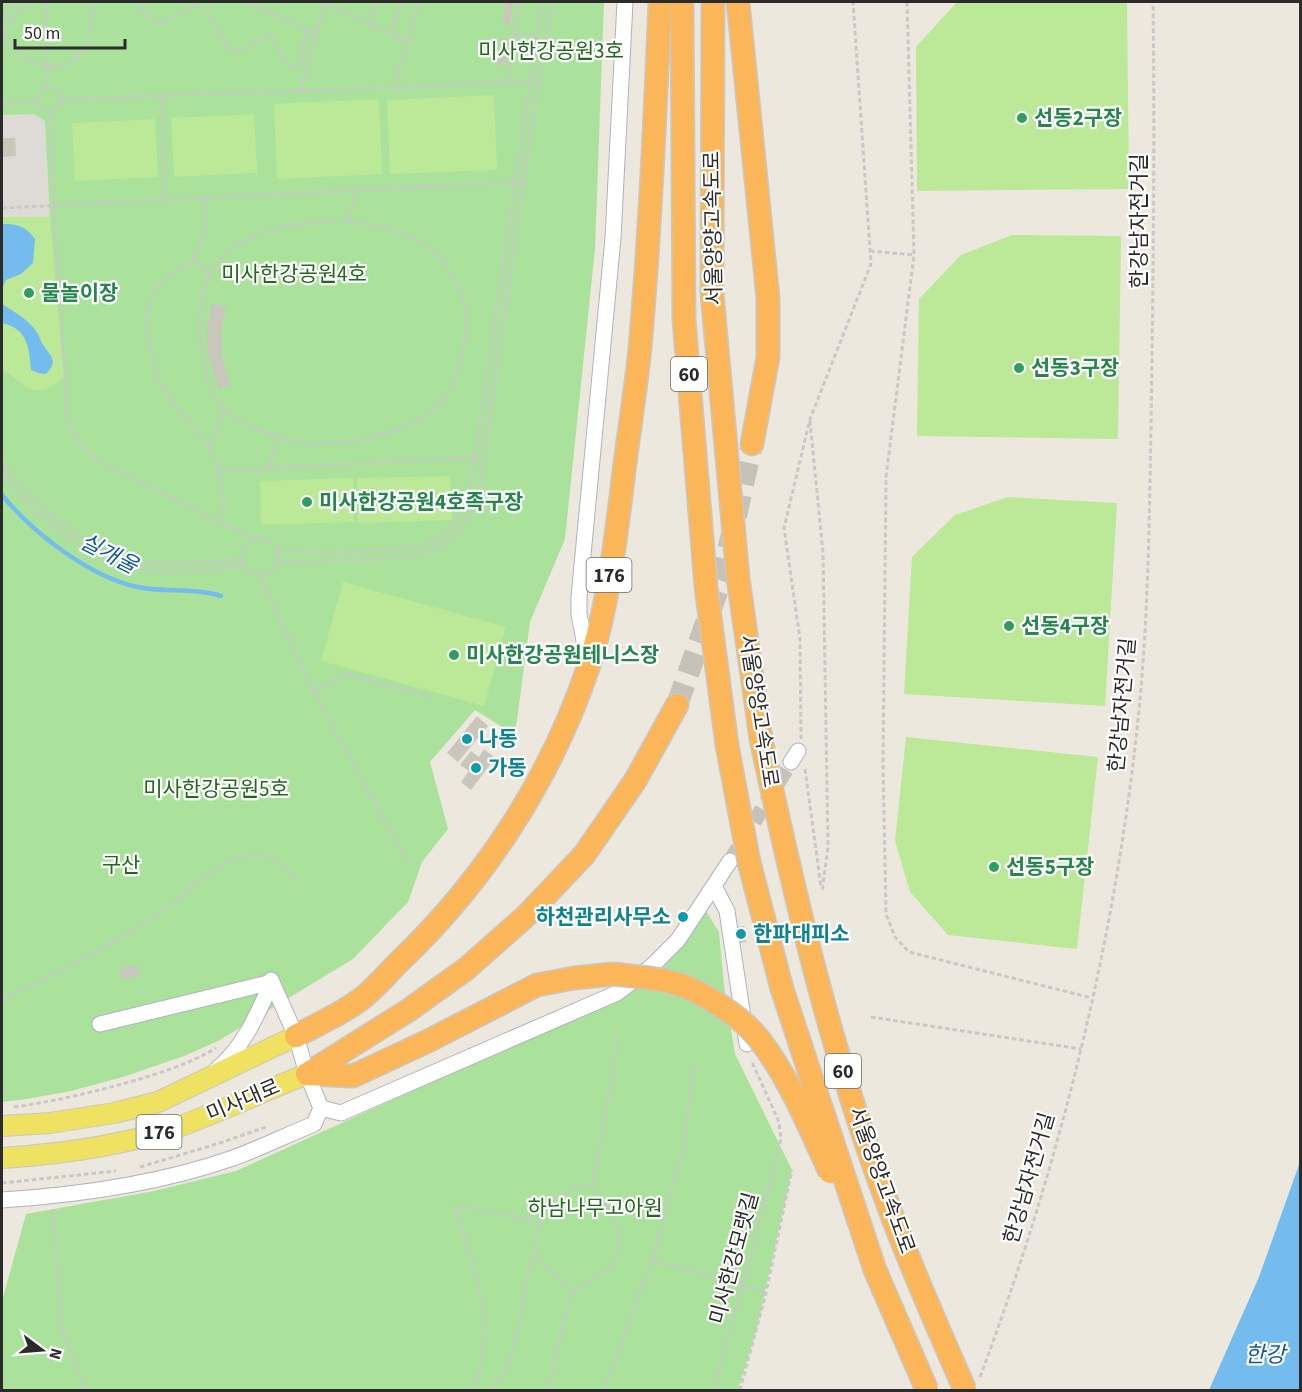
<svg xmlns="http://www.w3.org/2000/svg" width="1302" height="1392" font-family="'Source Sans 3','Noto Sans KR',sans-serif">
	<rect width="100%" height="100%" fill="#ede8de"/>
	<path fill="#aae29b" d="M2,2H604L595,249L565,539L530,622L515,735L475,710L430,762L448,829L422,862L408,902L353,959L218,1041L184,1056L123,1077L71,1091L27,1099L2,1102Z
		M706,911L719,932L724,986L735,1054L792,1170L757,1328L738,1390H2V1301L26,1214L154,1191L236,1171L645,985L683,946Z"/>
	<path fill="#bbe997" d="M957,2H1127L1129,189L917,191L916,47Z
		M494,95L497,170L390,174L387,100Z
		M379,99L382,174L277,179L274,104Z
		M254,114L257,173L174,177L171,118Z
		M155,119L158,177L75,181L72,123Z
		M2,217H50L64,377C37,402 25,387 2,368Z
		M1012,235L1121,236L1118,439L917,436L919,299L961,255Z
		M450,476L452,520L358,523L357,478Z
		M353,478L354,522L261,525L260,481Z
		M1008,497L1117,503L1105,706L904,694L912,557L955,515Z
		M343,582L506,627L484,706L321,661Z
		M906,737L1098,757L1077,949L948,935L910,892L895,841Z"/>
	<path fill="#dddbd5" d="M34,114L45,121L50,217H2V115Z"/>
	<path fill="#73bced" d="M2,224C18,224 25,226 35,239L33,263L21,274L6,280L2,289Z
		M2,304C14,312 30,320 38,334C40,338 41,343 44,346C52,358 58,361 46,374L38,373L31,370C29,347 28,329 2,323Z
		M1300,1162V1390H1209L1259,1277Z"/>
	<g fill="none" stroke-linecap="round" stroke-linejoin="round">
		<path stroke="#73bced" stroke-width="4.5" d="M2,495C33,533 93,580 143,588C169,592 196,588 221,596"/>
	</g>
	<path fill="#c9c6bc" d="M506,2H513L510,25L503,24Z
		M501,39H508L505,65H497Z
		M2,138H15L16,156L2,157Z
		M212,303L226,307L221,333L222,356L230,385L219,389L209,358L207,343V327Z
		M477,716L488,726L458,762L447,753Z
		M484,749L495,758L471,790L461,782L469,771L460,765L471,751L479,757Z
		M744,926L746,942L738,943L736,927Z
		M138,965L140,976L121,979L119,968Z"/>
	<g fill="none" stroke-linecap="round" stroke-linejoin="round">
		<path stroke="#c6c2ba" stroke-width="15" stroke-dasharray="15 8" stroke-linecap="butt" d="M730,861L791,762"/>
		<path stroke="#c6c2ba" stroke-width="22" stroke-dasharray="22 11" stroke-linecap="butt" d="M677,705L722,578L752,444"/>
		<g stroke="#b1b2bf" stroke-width="17">
			<path id="minor" d="M588,662L579,614V597L613,238L625,2
				M791,762L798,751
				M714,886L727,911L747,1044
				M100,1024L272,982
				M216,1070C244,1047 257,1015 272,982
				M321,1108L341,1113L617,993L652,966L678,940L730,861
				M2,1200C79,1195 159,1184 233,1158C260,1148 287,1135 314,1124L321,1108L307,1074L296,1036L271,980"/>
		</g>
		<g stroke="#c8c8c8" stroke-width="22">
			<path id="major" d="M2,1126L50,1123L114,1113L158,1102L296,1036
				M2,1158C63,1154 123,1146 181,1126C223,1110 265,1091 307,1074"/>
		</g>
		<g stroke="#c8c8c8" stroke-width="25">
			<path id="highway" d="M682,2L684,320L706,587L727,745
				M713,2L712,293L738,578L761,739
				M738,2L768,298V357L752,444
				M296,1036C316,1025 339,1015 357,1002C372,992 386,975 399,962C484,881 550,780 588,668C609,606 617,528 625,463C630,425 636,387 640,348C650,233 655,117 660,2
				M307,1074L409,1010L466,969L526,916L584,855L635,781L677,705
				M307,1074L353,1076L428,1041L537,985L574,978L613,974"/>
		</g>
		<path stroke="#c8c8c8" stroke-width="3" stroke-dasharray="4.5 3" stroke-linecap="butt" d="M45,2L48,89
			M138,2C158,38 167,18 195,6L206,8L227,48C245,59 255,32 272,36L281,57L290,68L298,66L301,61L307,30
			M246,2L316,34
			M321,2L408,42
			M907,2L914,255L886,477L883,764L886,914L895,937L909,952L1092,998
			M2,17L17,2
			M369,24L376,2
			M2,29L29,2
			M2,30C8,39 14,49 23,55C45,72 74,71 86,43C91,31 92,15 94,2
			M515,33L537,36
			M391,34L401,2
			M508,82L519,2
			M393,88L420,2
			M37 100a12 12 0 1 1 24 0a12 12 0 1 1-24 0Z
			M300,92L325,3
			M161,95L163,123L165,199
			M60,100C220,92 380,90 540,80
			M2,103L37,101
			M51,112L54,206L68,422L82,447L102,463L221,523L258,539
			M203,198L207,212L205,232L190,262L167,277L153,293L147,318V331L155,370L165,392L210,448L218,471L224,503L221,523
			M2,208L523,182
			M347,221C375,225 409,230 432,249C447,263 459,284 464,304C471,335 458,388 434,409C404,435 333,449 295,441C268,435 236,425 219,403C211,393 208,381 205,369C195,328 195,276 233,248C265,225 309,222 347,221Z
			M347,221L358,190
			M870,251L914,255
			M194,256L209,278
			M810,421L823,553L828,847L822,892
			M210,448L224,409
			M2,462C41,509 89,558 154,563C183,565 213,561 242,560
			M269,467L279,436
			M218,471L482,457
			M2,473C39,519 86,561 147,570C175,574 215,568 244,566
			M242 557a18 18 0 1 1 36 0a18 18 0 1 1-36 0Z
			M277,550C309,552 412,556 437,539C459,525 466,501 472,477L542,2
			M277,562L403,558C450,549 467,532 480,487L523,182L552,2
			M259,575L313,691L409,864
			M313,691L348,674L430,697
			M801,739L800,639L784,528L810,419L871,264L853,2
			M805,769L821,887
			M2,999C54,976 106,948 154,917C184,898 216,859 253,855C274,852 287,866 297,882
			M871,1017L1081,1049
			M14,1107C57,1101 98,1091 140,1079C166,1071 193,1062 216,1048
			M140,1167L220,1143L266,1127
			M2,1183L116,1171
			M53,1209L61,1325L85,1390
			M652,1260L766,1293
			M572,1293L611,1266L617,1251L619,1234L614,1218L593,1186
			M980,1377C1057,1172 1112,955 1136,738C1148,635 1149,532 1151,429C1153,287 1155,144 1153,2
			M473,1390C498,1330 475,1265 454,1207L470,1208L541,1222
			M490,1390C527,1355 515,1295 536,1253
			M548,1390L571,1293C565,1278 546,1272 538,1255C532,1245 537,1233 540,1223C542,1219 542,1214 544,1210C555,1194 575,1186 593,1186L617,1049L616,1034
			M604,1390L652,1260L682,1153L695,1062
			M713,1390L743,1287L781,1139L779,1122L751,1060
			M740,1390L765,1297L792,1170"/>
		<use href="#minor" stroke="#fff" stroke-width="15"/>
		<use href="#major" stroke="#efe161" stroke-width="20"/>
		<use href="#highway" stroke="#fbb65a" stroke-width="22"/>
		<g stroke="#c8c8c8" stroke-width="25" stroke-linecap="butt">
			<path id="highway-bridge" d="M761,739C794,894 831,1053 887,1202C910,1266 938,1328 965,1390
				M727,745L749,862L782,989L875,1270L927,1390
				M613,974C639,977 669,978 693,990C716,1001 743,1019 759,1039C790,1079 809,1127 830,1172"/>
		</g>
		<use href="#highway-bridge" stroke="#fbb65a" stroke-width="22"/>
	</g>
	<g fill="#2e9e5b" stroke="#fff" stroke-width="2">
		<circle cx="1022" cy="118" r="6"/>
		<circle cx="29" cy="293" r="6"/>
		<circle cx="1019" cy="368" r="6"/>
		<circle cx="307" cy="502" r="6"/>
		<circle cx="1009" cy="626" r="6"/>
		<circle cx="454" cy="655" r="6"/>
		<circle cx="994" cy="867" r="6"/>
	</g>
	<g fill="#0f9aa8" stroke="#fff" stroke-width="2">
		<circle cx="467" cy="739" r="6"/>
		<circle cx="476" cy="768" r="6"/>
		<circle cx="683" cy="917" r="6"/>
		<circle cx="741" cy="934" r="6"/>
	</g>
	<g text-anchor="middle" stroke-width="4.5" stroke-linejoin="round" paint-order="stroke">
		<g fill="#fff" stroke="#6b6b6b" stroke-width="1.5">
			<rect x="671" y="357" width="36" height="34" rx="4.5"/>
			<rect x="586.5" y="558" width="45" height="34" rx="4.5"/>
			<rect x="825" y="1054" width="36" height="34" rx="4.5"/>
			<rect x="136.5" y="1115" width="45" height="34" rx="4.5"/>
		</g>
		<g font-size="20" font-weight="bold" fill="#2b2b2b">
			<text x="689" y="381">60</text>
			<text x="609" y="582">176</text>
			<text x="843" y="1078">60</text>
			<text x="159" y="1139">176</text>
		</g>
		<g font-size="21" fill="#21681c" stroke="#fff">
			<text x="551" y="58">미사한강공원3호</text>
			<text x="294" y="281">미사한강공원4호</text>
			<text x="216" y="796">미사한강공원5호</text>
			<text x="121" y="872">구산</text>
			<text x="595" y="1215">하남나무고아원</text>
		</g>
		<g font-size="21" font-weight="bold" fill="#27864d" stroke="#fff" text-anchor="start">
			<text x="1034" y="125">선동2구장</text>
			<text x="41" y="300">물놀이장</text>
			<text x="1031" y="375">선동3구장</text>
			<text x="319" y="509">미사한강공원4호족구장</text>
			<text x="1021" y="633">선동4구장</text>
			<text x="466" y="662">미사한강공원테니스장</text>
			<text x="1006" y="874">선동5구장</text>
		</g>
		<g font-size="21" fill="#2b2b2b" stroke="#fff">
			<text transform="translate(1139 221) rotate(-90)" y="7">한강남자전거길</text>
			<text transform="translate(713 228) rotate(-91)" y="7">서울양양고속도로</text>
			<text transform="translate(1122 705) rotate(-85)" y="7">한강남자전거길</text>
			<text transform="translate(759 711) rotate(81)" y="7">서울양양고속도로</text>
			<text transform="translate(243 1100) rotate(-23)" y="7">미사대로</text>
			<text transform="translate(1029 1178) rotate(-74)" y="7">한강남자전거길</text>
			<text transform="translate(882 1180) rotate(70)" y="7">서울양양고속도로</text>
			<text transform="translate(734 1258) rotate(-75)" y="7">미사한강모랫길</text>
		</g>
		<g font-size="21" font-weight="bold" fill="#0d838f" stroke="#fff" text-anchor="start">
			<text x="479" y="746">나동</text>
			<text x="488" y="775">가동</text>
			<text x="671" y="924" text-anchor="end">하천관리사무소</text>
			<text x="753" y="941">한파대피소</text>
		</g>
		<g font-size="22" font-style="italic" fill="#10589b" stroke="#fff">
			<text transform="translate(109 553) rotate(27)" y="8">실개울</text>
			<text x="1265" y="1362">한강</text>
		</g>
	</g>
	<rect width="1302" height="1392" fill="none" stroke="#2b2b2b" stroke-width="6"/>
	<g transform="translate(42 1350) rotate(106)" stroke="#ffffff" stroke-width="4.5" paint-order="stroke">
	<path d="M0-4.5L10 22L0 15L-10 22Z" fill="#2b2b2b"/>
	<text y="-9" font-size="16" font-weight="bold" text-anchor="middle" fill="#2b2b2b">N</text>
	</g>
	<path d="M15 39v9h110v-9" fill="none" stroke="#2b2b2b" stroke-width="3"/>
	<text x="24" y="39" font-size="18" fill="#2b2b2b" stroke="#ffffff" stroke-width="4.5" paint-order="stroke">50 m</text>
</svg>
